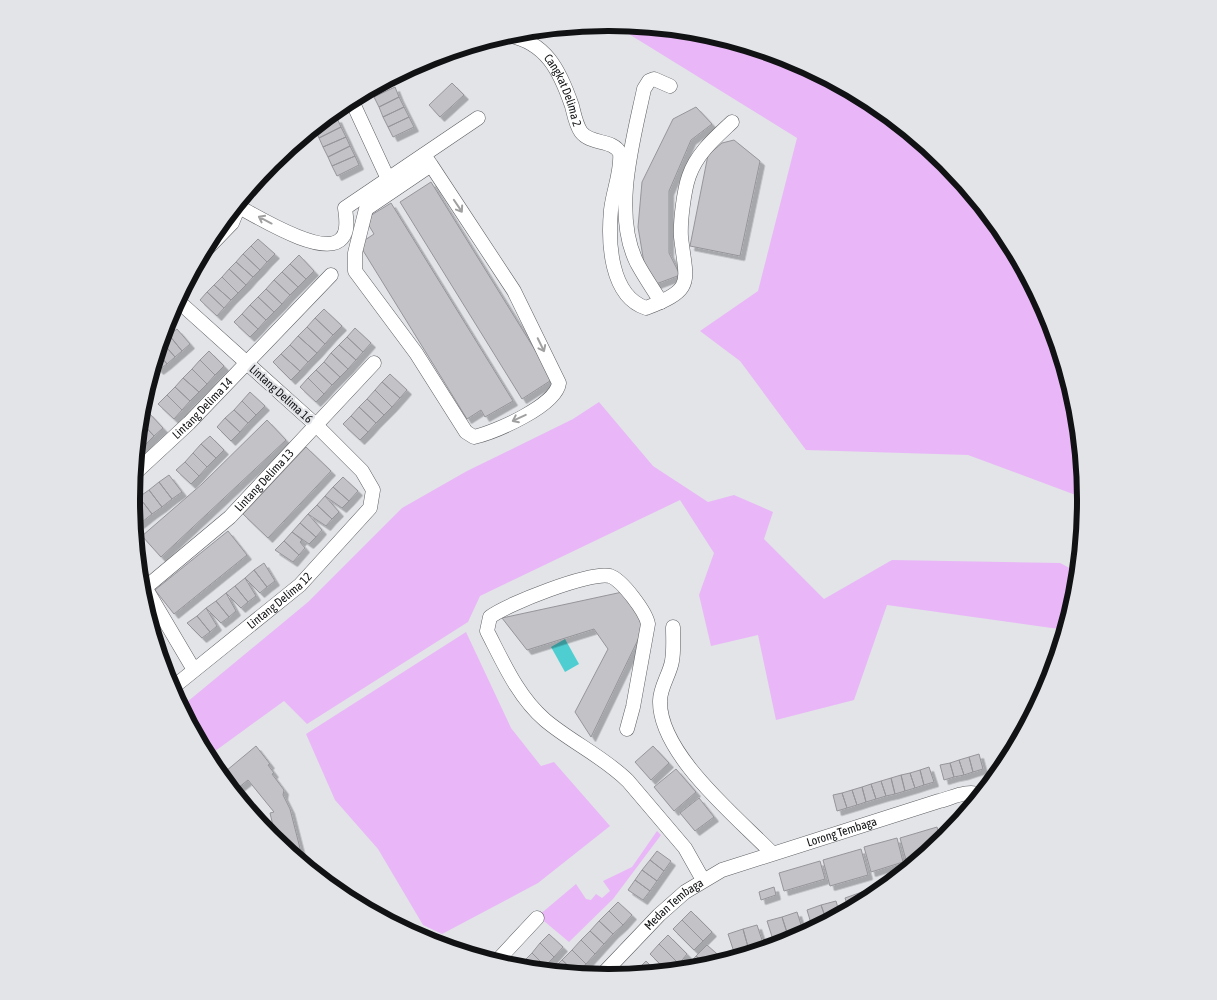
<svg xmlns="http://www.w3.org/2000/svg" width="1217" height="1000" font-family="'Asap Condensed',sans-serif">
	<defs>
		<filter id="shadow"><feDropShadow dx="4.5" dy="4.5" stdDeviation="0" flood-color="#0004"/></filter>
	</defs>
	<rect width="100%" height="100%" fill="#e2e4e8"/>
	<path fill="#e9b7f7" d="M611,23L702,32L791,59L874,103L946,163L1006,235L1050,318L1077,407L1085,494H1073L968,455L806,450L740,361L700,331L758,291L797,138Z
		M599,402L653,466L708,502L734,495L773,512L764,539L824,599L892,560L1060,563L1079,573L1077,593L1066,630L887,605L854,700L776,720L758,635L711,646L699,595L714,553L680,500L480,596L468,622L307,724L284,701L207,757L181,707L308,602L402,508L467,471L573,419Z
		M466,632L511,728L541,766L554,762L610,826L538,883L442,934L423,925L378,849L335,800L306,734Z
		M657,831L661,835L613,899L569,942L538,916L576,884L586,899L591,900L596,894L602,898L610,891L603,881L632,867Z"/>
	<path fill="#4fced1" d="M565,639L579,664L565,672L551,647Z"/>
	<path fill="#c3c3c7" stroke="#96959a" filter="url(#shadow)" d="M452,83L464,95L440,117L429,105Z
		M395,87L399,97L379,107L374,97Z
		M399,97L404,107L383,117L379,107Z
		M404,107L409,117L388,127L383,117Z
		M696,107L712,124L691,140L669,191V253L680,275L656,284L644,263L638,227L642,182L673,119Z
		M409,117L414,127L393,137L388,127Z
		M337,118L341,127L319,138L314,128Z
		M341,127L346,137L323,147L319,138Z
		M346,137L350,146L328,157L323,147Z
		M734,140L760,161L740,256L690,246L708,155L722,143Z
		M350,146L355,156L332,166L328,157Z
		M355,156L359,165L337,176L332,166Z
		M431,182L553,379L522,399L400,202Z
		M391,203L513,401L485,417L481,410L467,419L359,244L374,234L365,219Z
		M258,239L275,254L267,262L251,246Z
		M251,246L267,262L260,270L243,254Z
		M243,254L260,270L253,277L236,262Z
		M299,255L314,271L306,279L290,264Z
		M236,262L253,277L246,285L229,269Z
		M290,264L306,279L298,287L282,272Z
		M229,269L246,285L238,293L222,277Z
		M282,272L298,287L290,295L274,280Z
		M222,277L238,293L231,300L214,285Z
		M274,280L290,295L282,304L266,289Z
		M214,285L231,300L224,308L207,292Z
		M266,289L282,304L274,312L258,297Z
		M207,292L224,308L217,316L200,300Z
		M258,297L274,312L266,320L250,305Z
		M250,305L266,320L258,329L242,314Z
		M324,309L342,326L333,335L315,318Z
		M242,314L258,329L250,337L234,322Z
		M315,318L333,335L325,344L307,327Z
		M307,327L325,344L317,353L298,336Z
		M355,328L371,343L363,352L347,337Z
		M177,329L190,344L182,351L169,335Z
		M169,335L182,351L175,357L162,342Z
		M298,336L317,353L308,362L290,345Z
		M347,337L363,352L356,360L339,345Z
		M162,342L175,357L167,364L157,352Z
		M290,345L308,362L300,371L281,354Z
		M339,345L356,360L348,369L331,353Z
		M209,351L224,366L215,375L200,360Z
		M157,352L167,364L159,370L153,363Z
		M331,353L348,369L340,377L324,362Z
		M281,354L300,371L291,380L273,362Z
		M200,360L215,375L207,384L192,369Z
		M324,362L340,377L332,385L316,370Z
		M192,369L207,384L199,392L183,378Z
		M316,370L332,385L324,394L308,378Z
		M390,374L407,390L400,398L382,382Z
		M183,378L199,392L190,401L175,387Z
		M308,378L324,394L316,402L300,387Z
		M382,382L400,398L392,407L375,390Z
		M175,387L190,401L182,410L167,395Z
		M375,390L392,407L384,415L367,399Z
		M250,392L265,406L256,415L242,401Z
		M167,395L182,410L174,419L158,404Z
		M367,399L384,415L376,423L359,407Z
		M242,401L256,415L248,423L234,410Z
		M359,407L376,423L368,432L351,416Z
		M234,410L248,423L240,432L225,418Z
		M148,412L163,428L154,436L139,420Z
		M351,416L368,432L360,440L343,424Z
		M225,418L240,432L231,441L217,427Z
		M139,420L154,436L145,445L137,437Z
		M267,420L286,440L161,557L142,536L202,484Z
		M210,436L224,450L216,458L201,444Z
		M137,437L145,445L136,454V453Z
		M201,444L216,458L207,467L193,453Z
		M306,447L331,471L268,538L243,514Z
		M193,453L207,467L199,476L185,462Z
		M185,462L199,476L191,484L176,470Z
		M169,475L182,492L172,499L159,482Z
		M343,477L358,491L349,501L333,487Z
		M159,482L172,499L162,507L149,490Z
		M333,487L349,501L342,508L325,496Z
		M149,490L162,507L152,514L139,497Z
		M325,496L339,512L332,519L317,505Z
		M139,497L152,514L142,522L132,508L131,503Z
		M317,505L332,519L326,526L308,514Z
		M132,508L142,522L134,528Z
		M308,514L322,530L316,537L300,523Z
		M300,523L316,537L309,544L292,532Z
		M228,531L247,555L174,614L155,590Z
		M292,532L302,540L300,542L305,548L299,555L284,541Z
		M284,541L299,555L293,562L275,550Z
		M264,563L275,581L267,587L254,570Z
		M254,570L267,587L260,593L245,578Z
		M245,578L256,596L248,602L235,586Z
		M235,586L248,602L241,608L226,593Z
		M627,591L647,621L591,737L575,712L608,649L594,629L527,650L502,618Z
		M226,593L236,611L229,617L216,601Z
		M216,601L229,617L221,623L206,608Z
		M206,608L217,626L210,632L197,616Z
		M197,616L210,632L202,638L187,623Z
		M157,650L169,669L164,672Z
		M256,746L270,764L268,765L274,773L272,774L284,790L283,795L290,809L304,864L277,843L270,813L274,812L248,780L233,792L220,776Z
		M653,746L669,763L651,780L635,762Z
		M979,754L983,769L973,772L969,757Z
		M969,757L973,772L964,775L959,760Z
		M959,760L964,775L954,777L950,763Z
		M950,763L954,777L944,780L940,765Z
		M929,767L934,782L924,785L920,770Z
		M676,769L696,792L674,811L654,787Z
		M920,770L924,785L915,788L910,773Z
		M910,773L915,788L905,791L901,775Z
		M901,775L905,791L895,794L891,778Z
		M891,778L895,794L886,796L881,781Z
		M881,781L886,796L876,799L871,784Z
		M871,784L876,799L866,802L862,787Z
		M862,787L866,802L857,805L852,790Z
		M852,790L857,805L847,808L842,793Z
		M842,793L847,808L837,811L833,795Z
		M699,798L714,817L695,831L680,813Z
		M937,827L941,842L926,854L906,860L900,838Z
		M897,838L903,862L871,872L864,847Z
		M861,849L868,875L830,886L823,860Z
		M657,851L671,861L664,871L650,860Z
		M650,860L664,871L657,881L642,870Z
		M820,861L825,879L784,891L779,873Z
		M642,870L657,881L650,891L635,880Z
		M635,880L650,891L643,900L628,890Z
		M774,887L776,895L761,900L759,892Z
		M874,888L876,895L862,903L859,893Z
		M859,893L862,903L849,910L845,898Z
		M836,901L840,915L827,922L821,905Z
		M618,902L632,915L623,925L609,911Z
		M821,905L827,922L813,930L807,910Z
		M609,911L623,925L613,934L599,921Z
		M691,911L712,932L703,941L682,920Z
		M797,912L804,934L790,942L782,917Z
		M782,917L790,942L775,946L767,921Z
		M682,920L703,941L694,950L673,929Z
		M599,921L613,934L604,944L590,931Z
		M757,925L765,949L750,954L743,929Z
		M743,929L750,954L736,958L728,934Z
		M590,931L604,944L595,954L581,940Z
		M549,934L563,947L554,957L540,943Z
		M668,935L687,954L679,964L659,944Z
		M581,940L595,954L586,964L572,950Z
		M540,943L554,957L545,966L532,953Z
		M659,944L679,964L671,971L668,972L650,954Z
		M707,945L725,961L708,966L696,956Z
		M572,950L586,964L576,973L562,960Z
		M532,953L545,966L541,971L531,970L523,962Z
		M696,956L708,966L689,970L686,967Z
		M562,960L576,973L575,974L556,972L553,969Z
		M646,961L658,973L641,974L637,970Z"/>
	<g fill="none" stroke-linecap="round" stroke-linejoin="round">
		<g stroke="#5c5e62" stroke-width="15">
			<g id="minor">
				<path id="s1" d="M506,35C546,41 560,71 572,106C574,114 576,125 581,132C591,145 613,139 620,153C622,171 613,191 611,210C608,242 610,296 646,308C696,289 686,282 681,237C680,222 684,190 689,176C697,153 715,138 732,122"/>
				<path d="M351,99L388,179"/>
				<path d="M424,155L431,165L514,291L559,383C556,406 495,432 474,437L466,432L416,353L355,271V253L366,209L431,165"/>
				<path d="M239,207C258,217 325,259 342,238C349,230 346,217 345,208L478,118"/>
				<path d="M200,256L232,223L243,196"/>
				<path d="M661,302C653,289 644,276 637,263C612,213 633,141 644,89L649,81L654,79L670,86"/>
				<path id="s2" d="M134,474L189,423L331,275"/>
				<path d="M139,577L194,670"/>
				<path id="s3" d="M145,588L230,517L374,363"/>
				<path d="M673,627C673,638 674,650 672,661C670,674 660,687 660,701C659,754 737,817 772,853"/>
				<path id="s4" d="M171,689L300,585L370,508L373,490L362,471L317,426L177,300"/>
				<path d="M627,729L633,707L648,624C646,612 622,580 610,576C591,571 507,604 490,617L487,631C503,662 518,697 545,720C571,742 604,757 628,781L685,848L703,880"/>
				<path d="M496,962L537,918"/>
				<path id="s5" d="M600,977L659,915L685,892L722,870L939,801C952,798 968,789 981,795"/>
			</g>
		</g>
		<use href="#minor" stroke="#fff" stroke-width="14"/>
	</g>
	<defs><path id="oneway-shaft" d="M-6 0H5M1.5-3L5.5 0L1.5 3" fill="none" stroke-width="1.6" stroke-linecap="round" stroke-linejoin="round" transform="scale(1.25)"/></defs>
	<g stroke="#a0a0a1">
		<use href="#oneway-shaft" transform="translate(458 206) rotate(56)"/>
		<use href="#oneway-shaft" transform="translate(265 220) rotate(-152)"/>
		<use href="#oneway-shaft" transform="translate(541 345) rotate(64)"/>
		<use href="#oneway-shaft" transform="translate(519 418) rotate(155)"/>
	</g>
	<g text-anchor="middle" stroke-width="4.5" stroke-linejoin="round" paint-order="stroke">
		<g font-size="12" fill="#111214" stroke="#e2e4e8">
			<text dy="4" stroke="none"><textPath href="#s1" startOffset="85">Cangkat Delima 2</textPath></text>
			<text transform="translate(281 394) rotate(42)" y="4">Lintang Delima 16</text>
			<text dy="4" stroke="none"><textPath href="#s2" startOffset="95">Lintang Delima 14</textPath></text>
			<text dy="4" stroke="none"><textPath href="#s3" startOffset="161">Lintang Delima 13</textPath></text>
			<text dy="4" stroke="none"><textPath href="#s4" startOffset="140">Lintang Delima 12</textPath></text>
			<text dy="4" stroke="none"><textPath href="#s5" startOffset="289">Lorong Tembaga</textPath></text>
			<text dy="4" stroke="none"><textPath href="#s5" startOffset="104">Medan Tembaga</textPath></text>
		</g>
	</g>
	<path d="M0 0H1217V1000H0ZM608 31H609A468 468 0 0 1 1077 499V501A468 468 0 0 1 609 969H608A468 468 0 0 1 140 501V499A468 468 0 0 1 608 31Z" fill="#e2e4e8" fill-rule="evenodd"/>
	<path fill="none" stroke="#111214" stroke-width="6" d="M608 31H609A468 468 0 0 1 1077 499V501A468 468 0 0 1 609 969H608A468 468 0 0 1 140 501V499A468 468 0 0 1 608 31Z"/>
</svg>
